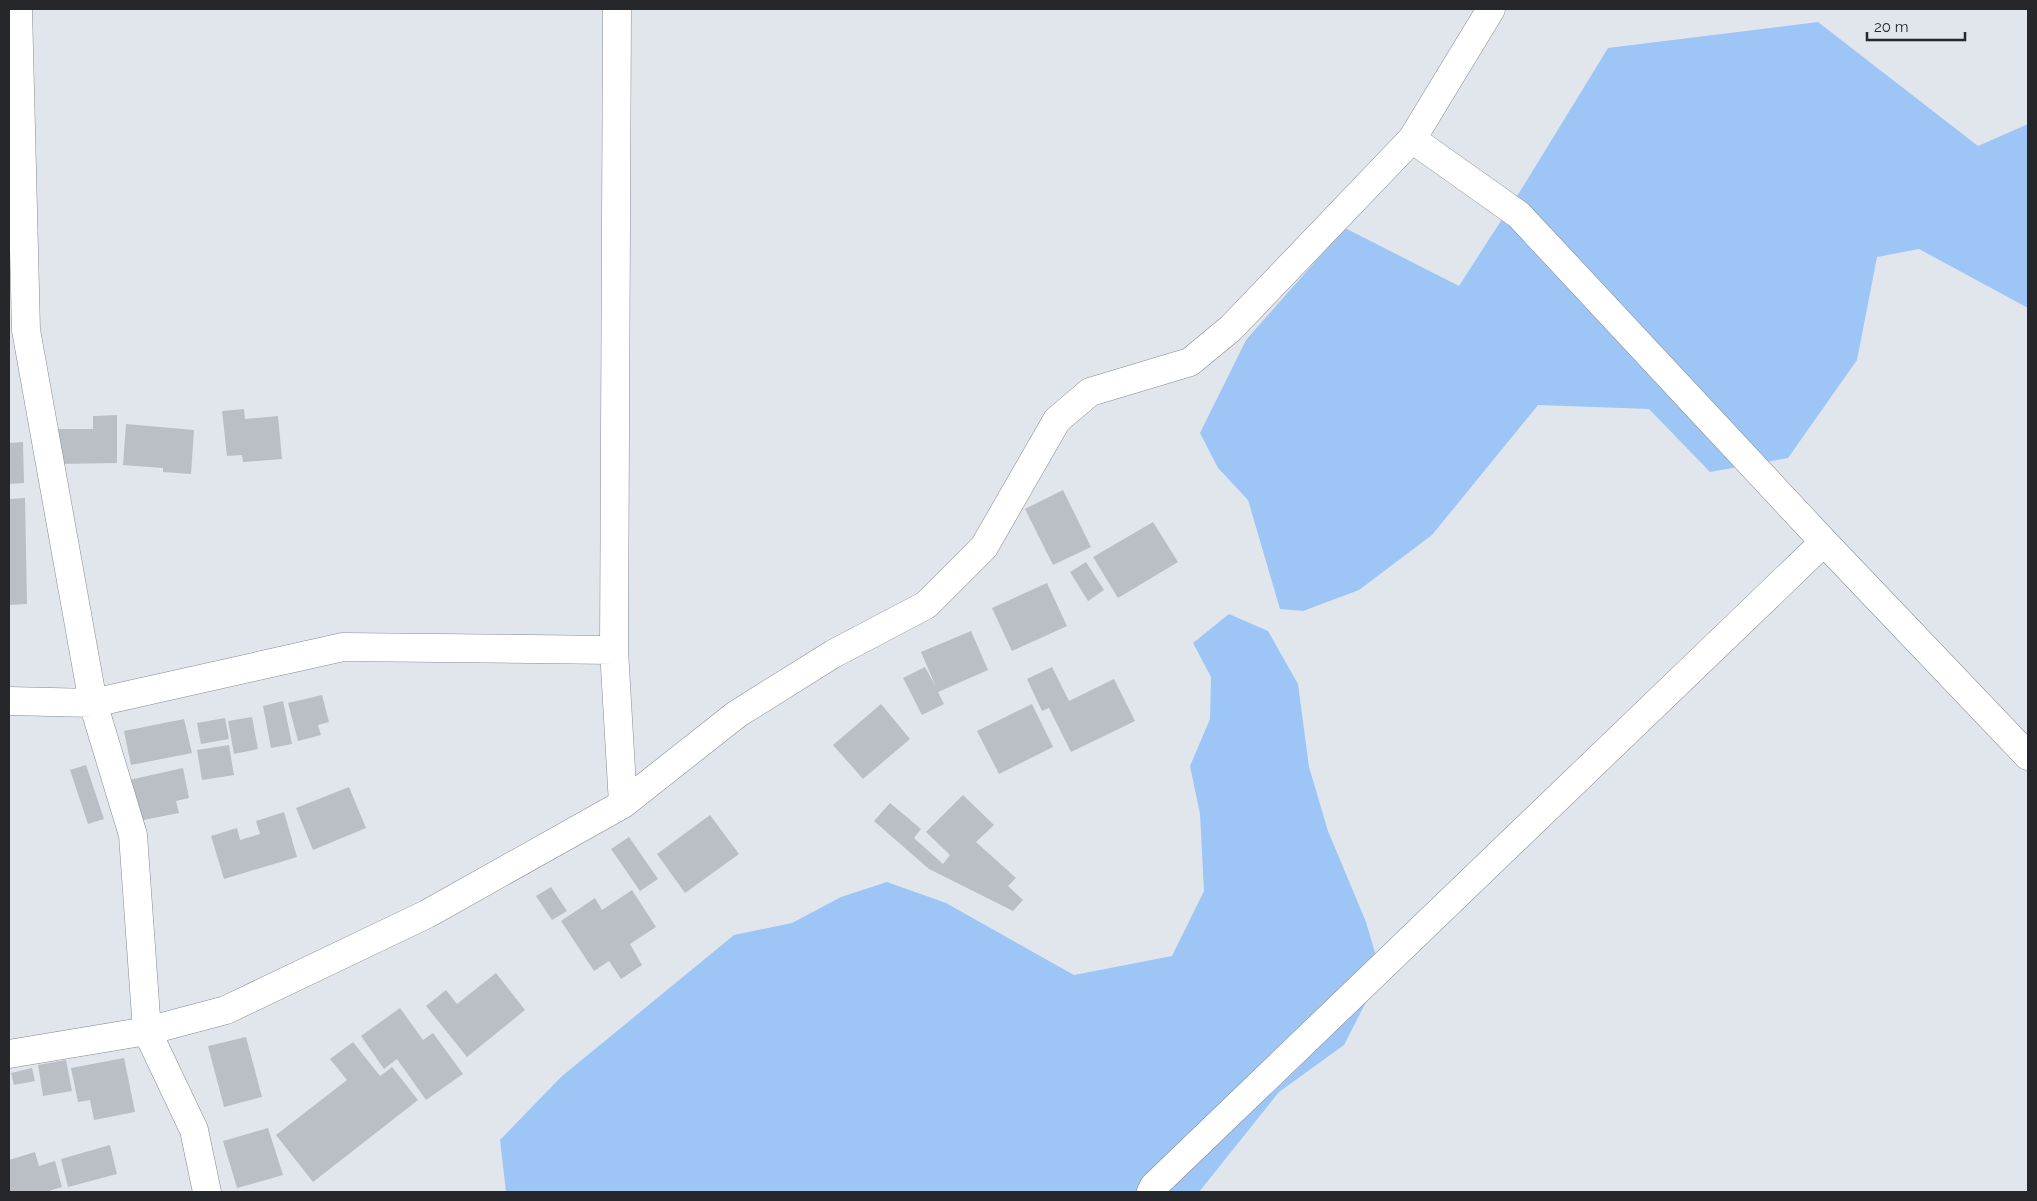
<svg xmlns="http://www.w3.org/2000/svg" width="2037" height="1201" font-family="Raleway,sans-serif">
	<rect width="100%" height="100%" fill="#e1e6ed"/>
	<path fill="#9dc6f6" d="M1818,22L1978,146L2028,124V308L1919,249L1877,257L1857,360L1788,458L1710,472L1649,409L1538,405L1432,535L1359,590L1303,611L1280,609L1248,500L1218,468L1200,433L1246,340L1345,228L1459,286L1524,185L1608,48Z
		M1229,614L1268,631L1298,684L1309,767L1328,831L1366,922L1381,973L1344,1045L1279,1092L1199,1192H506L500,1140L561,1077L734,935L792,923L841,897L887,882L946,903L1074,975L1172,956L1204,891L1200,814L1190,766L1210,719L1211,677L1193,643Z"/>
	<path fill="#babfc5" d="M244,409L245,419L278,416L282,459L243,462L242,455L227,456L222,411Z
		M117,415V463L58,464V429H93V416Z
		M126,424L194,430L191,474L163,472V468L123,465Z
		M23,442L24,483L9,484V443Z
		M1063,490L1091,547L1053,565L1025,509Z
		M25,498L27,604L9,605V499Z
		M1153,522L1178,562L1118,598L1093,557Z
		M1086,562L1104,590L1088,601L1070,572Z
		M1047,583L1067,626L1012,651L992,608Z
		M971,631L988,670L938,692L944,704L922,715L903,678L925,667L936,687L921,652Z
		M1052,667L1069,701L1114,679L1135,721L1071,752L1049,708L1042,711L1027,679Z
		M322,695L329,722L318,725L321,735L298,741L288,703Z
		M283,701L292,744L271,748L263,706Z
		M881,704L910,739L863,779L833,745Z
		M1032,704L1053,747L999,774L977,731Z
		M252,717L258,749L234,754L228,721Z
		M225,718L229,739L201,744L197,723Z
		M184,719L192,753L131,765L124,731Z
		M229,745L234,775L202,780L197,750Z
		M86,765L104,819L88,824L70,770Z
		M183,768L189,798L176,801L179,813L138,821L129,780Z
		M349,787L366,828L313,850L296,808Z
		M963,795L994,825L976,842L1016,878L1008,886L1023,900L1013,911L929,869L874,821L890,803L921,829L914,838L943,864L950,855L926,832Z
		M284,812L297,857L224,879L211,836L237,828L240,840L260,834L256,821Z
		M710,815L739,854L685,893L657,854Z
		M629,837L658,879L640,891L611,849Z
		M551,887L567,911L552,920L536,896Z
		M632,890L656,927L630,944L642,965L621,979L609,961L594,971L561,921L595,898L602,910Z
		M496,973L525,1010L467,1057L426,1006L446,990L457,1004Z
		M400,1008L423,1040L433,1033L463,1074L426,1100L397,1059L384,1069L361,1036Z
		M246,1037L262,1097L224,1107L208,1046Z
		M353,1042L380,1076L392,1067L418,1100L313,1182L276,1135L347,1080L330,1059Z
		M124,1058L135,1112L94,1120L90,1100L78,1102L71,1068Z
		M66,1060L72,1091L43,1096L38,1065Z
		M32,1068L35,1081L14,1085L11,1073Z
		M268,1128L283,1175L237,1188L223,1141Z
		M110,1145L117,1174L68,1187L61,1159Z
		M35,1152L39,1166L55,1161L62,1187L45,1192H9V1160Z"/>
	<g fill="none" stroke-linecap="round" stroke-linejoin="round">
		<g stroke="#858a90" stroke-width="29">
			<path id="minor" d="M18,9L26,330L93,703L133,835L147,1031L194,1130L207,1192
				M617,9L614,650L623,804
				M1412,139L1519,215L1824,542L2028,756
				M9,701L93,703L343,647L614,650
				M9,1054L147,1031L226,1010L427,914L623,804L737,714L833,654L926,605L984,547L1057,420L1090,392L1190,362L1231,328L1412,139L1491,9
				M1151,1192L1154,1186L1824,542"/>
		</g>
		<use href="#minor" stroke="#fff" stroke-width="28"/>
	</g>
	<rect width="2037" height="1201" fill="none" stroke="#25272a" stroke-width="20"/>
	<path d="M1867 32v8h98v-8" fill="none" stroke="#25272a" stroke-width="2.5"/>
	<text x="1874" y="32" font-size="15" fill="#25272a" stroke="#e1e6ed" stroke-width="4" paint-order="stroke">20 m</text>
</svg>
